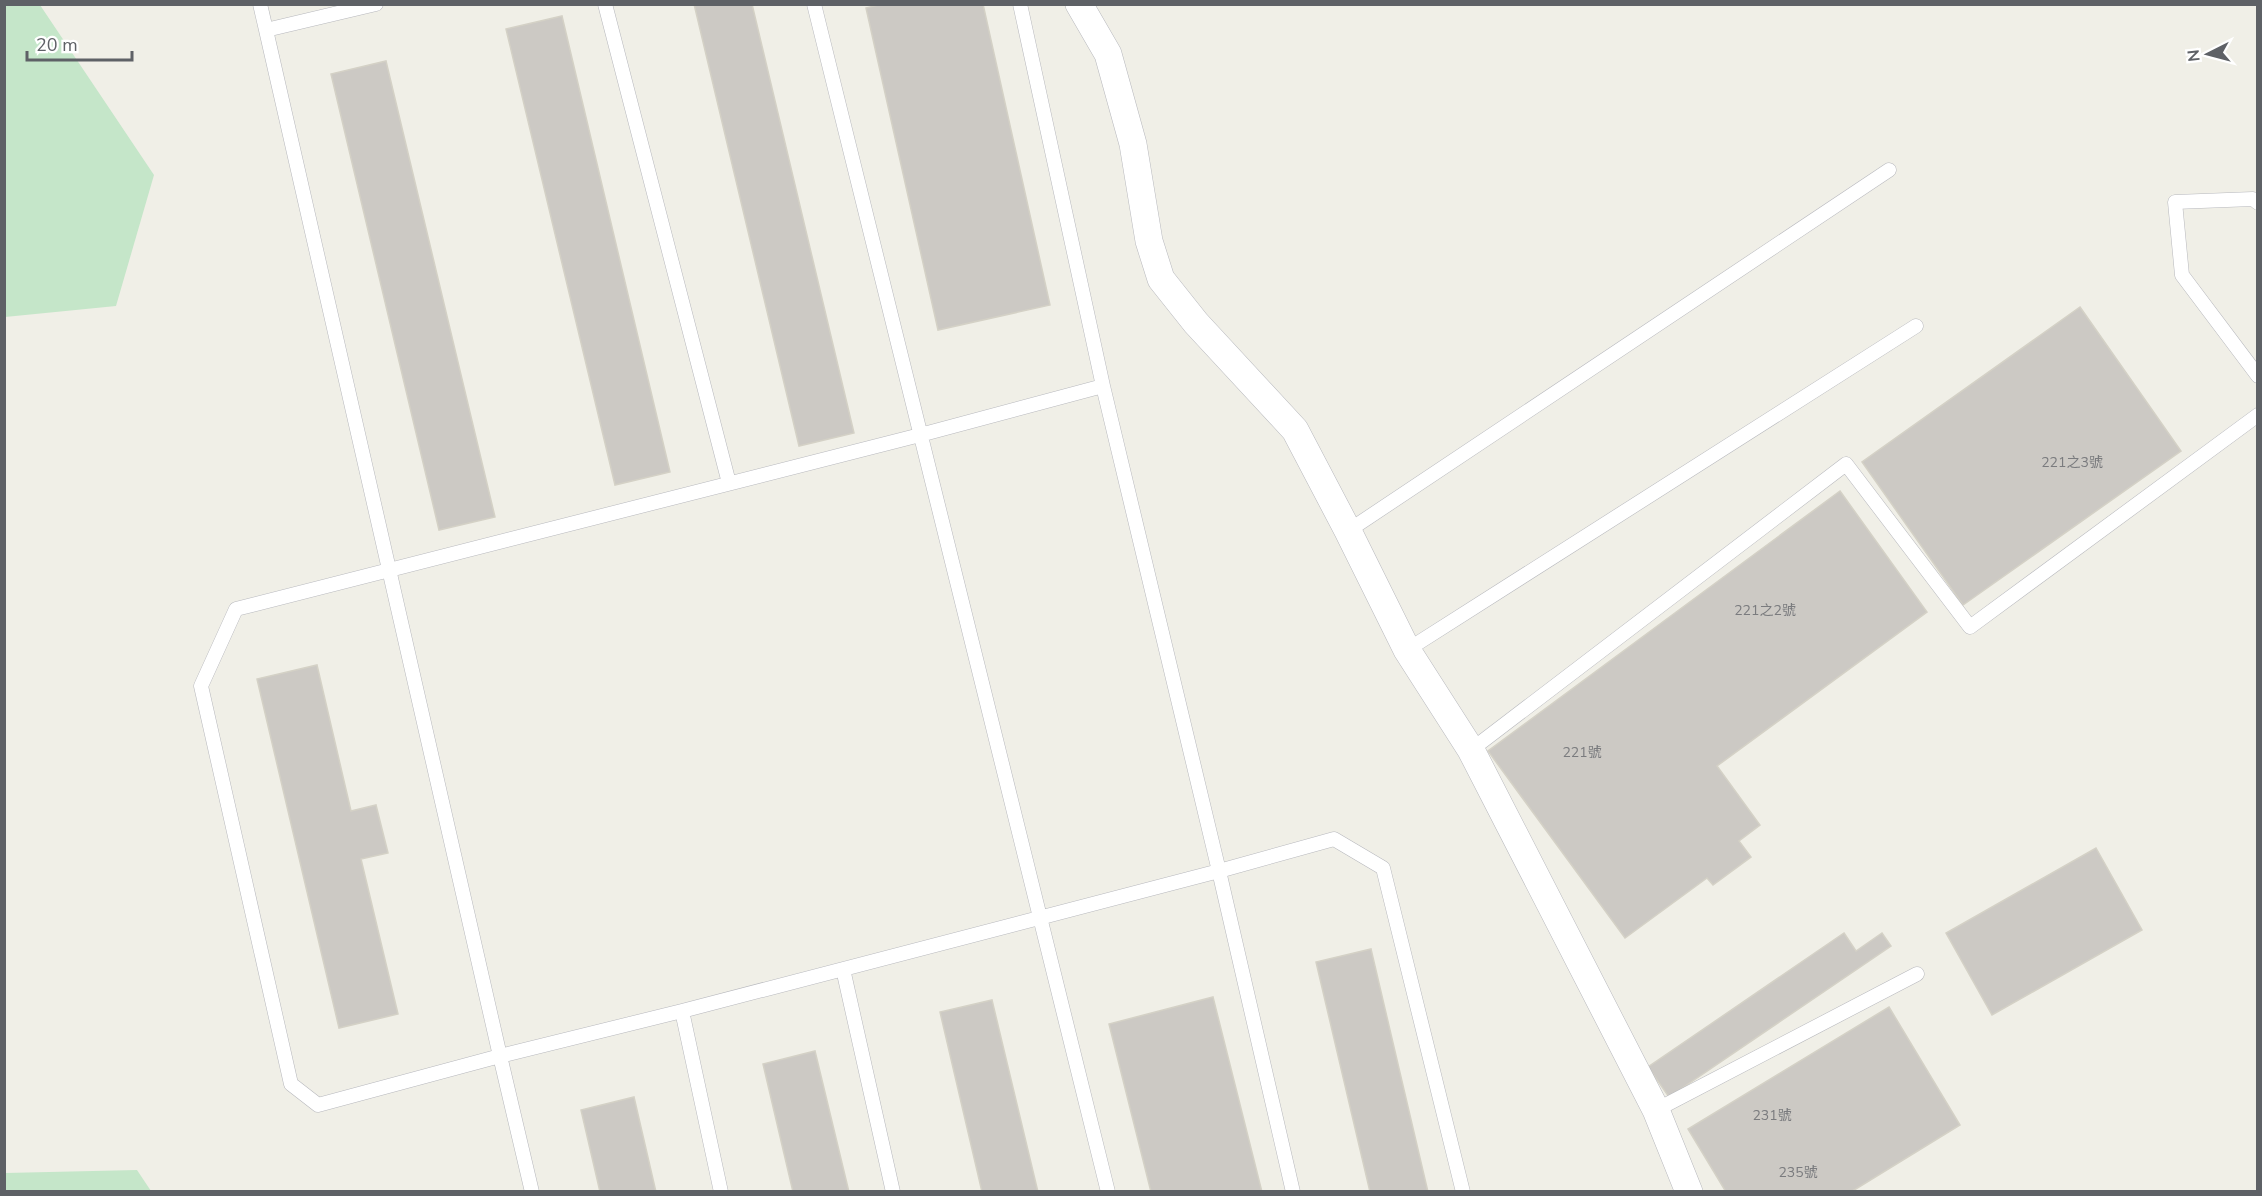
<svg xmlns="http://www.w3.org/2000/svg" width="2262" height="1196" font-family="'Nunito Sans','Noto Sans TC',sans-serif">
	<rect width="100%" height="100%" fill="#f0efe7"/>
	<path fill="#c5e6c9" d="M5,4L40,5L154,175L116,306L5,317Z
		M137,1170L151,1191H5V1173Z"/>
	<path fill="#ccc9c4" stroke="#d4d1c6" stroke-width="1.5" d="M694,4H752L854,433L799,446Z
		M882,4H983L1050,305L938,330L866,8Z
		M562,16L670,472L615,485L506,29Z
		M386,61L495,517L439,530L331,74Z
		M2080,307L2181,451L1963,605L1862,462Z
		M1840,491L1927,612L1717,766L1760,825L1739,841L1751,857L1713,885L1707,878L1625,938L1488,751Z
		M317,665L351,811L376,805L388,853L361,859L398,1014L339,1028L257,679Z
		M2096,848L2142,930L1992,1015L1946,933Z
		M1844,933L1856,951L1882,933L1891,946L1669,1097L1648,1067Z
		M1371,949L1428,1192H1370L1316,962Z
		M1213,997L1262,1192H1151L1109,1024Z
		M992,1000L1038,1192H982L940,1012Z
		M1889,1007L1960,1125L1851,1192H1726L1688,1129Z
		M815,1051L849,1192H793L763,1064Z
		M634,1097L656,1192H600L581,1110Z"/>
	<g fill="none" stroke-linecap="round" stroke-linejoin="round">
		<g stroke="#b7b8bd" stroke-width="15">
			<path id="service" d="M260,4L266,30
				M376,4L266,30L500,1056L682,1011L1219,871L1103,386L1020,4
				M605,4L729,483
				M814,4L1108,1192
				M2258,203L2253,199L2175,202L2182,275L2258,376
				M1348,531L1889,170
				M1407,650L1916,326
				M1471,750L1846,464L1970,627L2258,415
				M843,969L893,1192
				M682,1011L721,1192
				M1656,1110L1917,974
				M532,1192L500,1056L318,1105L291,1084L201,686L236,609L920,435L1103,386
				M1293,1192L1219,871L1334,839L1383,868L1463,1192"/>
		</g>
		<g stroke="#b7b8bd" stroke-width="28">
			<path id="minor" d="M1079,4L1108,54L1133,144L1149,241L1161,279L1196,323L1295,430L1348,531L1407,650L1471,750L1656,1110L1689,1192"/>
		</g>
		<use href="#service" stroke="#fff" stroke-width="14"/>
		<use href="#minor" stroke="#fff" stroke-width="27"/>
	</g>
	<g text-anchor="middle" stroke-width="4.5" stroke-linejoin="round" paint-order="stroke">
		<g font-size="14" fill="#7a7b7e">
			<text x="2072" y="467">221之3號</text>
			<text x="1765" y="615">221之2號</text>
			<text x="1582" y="757">221號</text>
			<text x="1772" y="1120">231號</text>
			<text x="1798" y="1177">235號</text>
		</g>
	</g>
	<rect width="2262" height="1196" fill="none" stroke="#5e6166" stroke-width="12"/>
	<g transform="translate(2208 54) rotate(264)" stroke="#ffffff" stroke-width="4.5" paint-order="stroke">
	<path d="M0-4.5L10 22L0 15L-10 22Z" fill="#5e6166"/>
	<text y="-9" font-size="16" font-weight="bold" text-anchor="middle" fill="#5e6166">N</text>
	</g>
	<path d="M27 51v9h105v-9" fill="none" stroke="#5e6166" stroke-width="3"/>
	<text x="36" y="51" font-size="18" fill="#5e6166" stroke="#ffffff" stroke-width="4.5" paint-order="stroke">20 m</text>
</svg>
